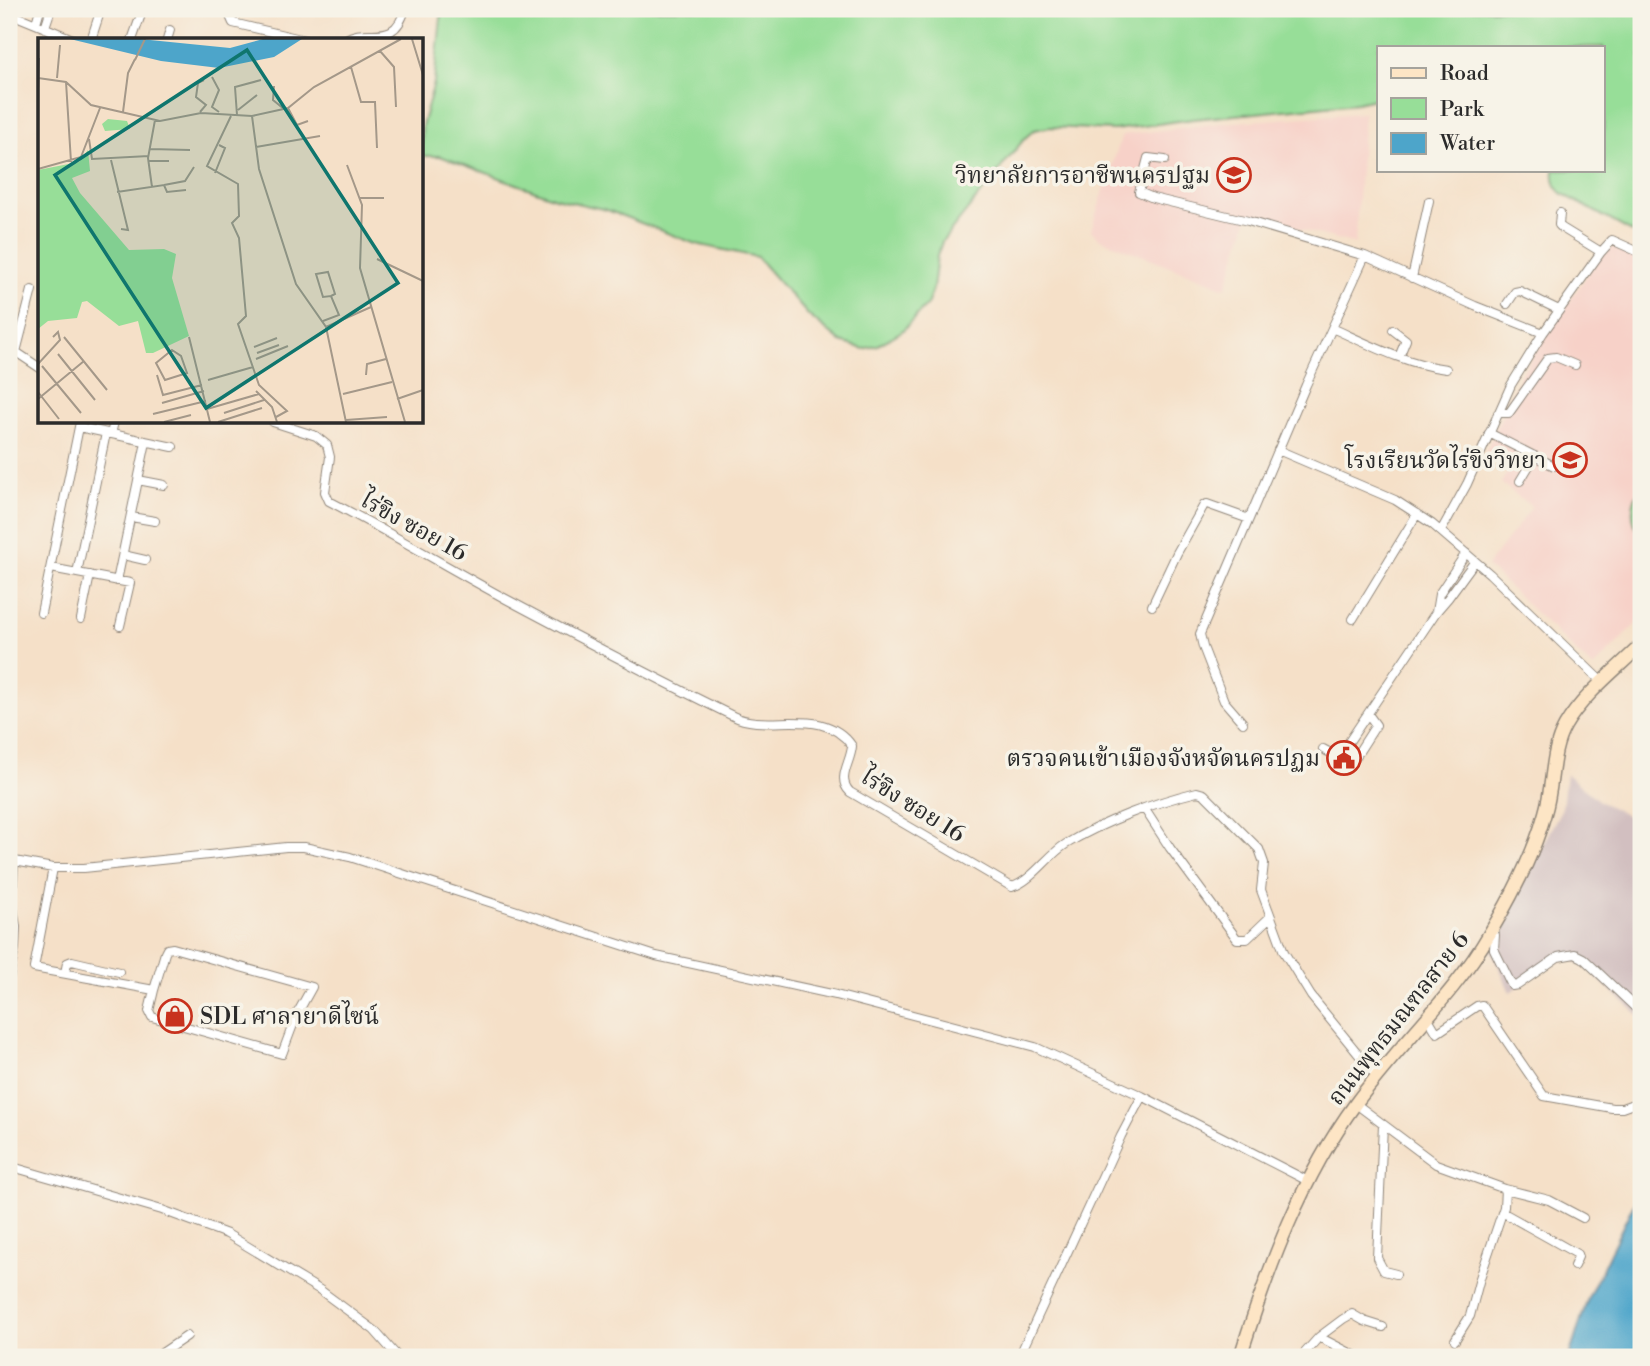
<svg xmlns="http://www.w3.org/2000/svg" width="1650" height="1366" font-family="'Libre Bodoni','Noto Serif Thai',serif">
	<rect width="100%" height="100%" fill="#f7f3e8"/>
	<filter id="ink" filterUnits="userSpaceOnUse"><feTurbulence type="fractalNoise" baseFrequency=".0143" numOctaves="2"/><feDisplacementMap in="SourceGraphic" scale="14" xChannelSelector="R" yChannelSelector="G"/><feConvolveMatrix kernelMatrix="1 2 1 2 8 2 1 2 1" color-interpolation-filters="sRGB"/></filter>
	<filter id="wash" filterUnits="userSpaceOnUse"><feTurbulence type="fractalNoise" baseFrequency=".00686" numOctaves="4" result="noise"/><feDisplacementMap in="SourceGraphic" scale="28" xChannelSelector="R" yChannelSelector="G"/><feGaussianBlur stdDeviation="1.57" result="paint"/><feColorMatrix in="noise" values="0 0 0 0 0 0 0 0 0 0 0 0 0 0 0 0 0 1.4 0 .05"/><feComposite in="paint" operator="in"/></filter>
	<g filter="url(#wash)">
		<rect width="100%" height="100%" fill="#f5e0c8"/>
		<path fill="#f7d1c8" d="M1364,113L1355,244L1249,215L1226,288L1098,238L1091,230L1122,135L1223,123Z
			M1617,246L1641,258V619L1593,668L1487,566L1532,507L1501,483L1511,466L1485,453L1520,375L1604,250Z"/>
		<path fill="#d2bfc0" d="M1566,774L1599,801L1641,823V1017L1584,967L1566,956L1510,992L1489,946L1562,808Z"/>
		<path fill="#97de98" stroke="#618462" stroke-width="2" d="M442,9H1641V147C1637,165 1639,179 1641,197C1643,210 1641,224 1641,237L1563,194C1555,187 1553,181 1554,170H1603V47H1379V98L1357,103L1193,119L1114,130L1050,127L1034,130L1025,138L942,242L937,256L933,289L927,305L902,331L878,345L864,349L841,342L809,316L757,257L696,244L607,210L555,198L440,156H422V126L434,83Z
			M1641,488V534C1629,520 1631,502 1641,488Z"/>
		<path fill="#4da5ca" stroke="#3c687a" stroke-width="2" d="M1641,1189V1357H1569L1588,1298Z"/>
	</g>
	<g filter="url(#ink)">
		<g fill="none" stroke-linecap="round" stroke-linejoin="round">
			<g stroke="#90867a" stroke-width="10">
				<path id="minor" d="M230,9L229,14L233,23L305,40
					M9,13L75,40
					M36,23L40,9
					M45,27L51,9
					M91,40L101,9
					M132,40L143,9
					M167,40L170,30
					M345,40C366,24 394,50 405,9
					M1165,160L1148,158L1139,192L1153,198L1248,221L1365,256L1475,306L1543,333
					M1560,213L1559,225L1562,228L1601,252
					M1412,278L1429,201
					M1507,304L1515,292L1520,291L1559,310
					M1332,328C1368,344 1406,364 1446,369
					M1393,330L1406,340L1399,357
					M9,351L16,352L40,368
					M16,352L32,290
					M1498,413H1509L1548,358L1556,357L1575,365
					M273,422L316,436L327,445L330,457L325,492L329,501C389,532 447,567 506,599C581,639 657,679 733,716C768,734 823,704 852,746C851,763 836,778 850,792L1012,887C1033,880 1048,855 1066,844C1103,822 1155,802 1197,792L1204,794L1259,849L1264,863L1261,890L1284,952L1311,996L1377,1077
					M79,427L173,447
					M1489,433L1554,466
					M111,434L114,422
					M1278,450L1395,500L1432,524L1490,574L1603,683
					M138,480L164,485
					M1520,481L1535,456
					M131,517L155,521
					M1441,531L1467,484L1511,385L1543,333L1601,252L1612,240L1641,253
					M123,555L145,560
					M51,568L130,583L120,626
					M77,573L106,433
					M117,581L146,442
					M1152,606L1177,553L1204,505L1207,504L1249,519L1306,385L1365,256
					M1436,612L1439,594L1466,553
					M41,613L80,422
					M81,619L90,575
					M1353,619L1417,514
					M1243,723L1224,701L1203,647L1200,634L1249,519
					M1323,749L1351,764L1376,725L1368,714
					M1338,758L1436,612L1448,598L1475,561
					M1144,808L1170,848L1237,939H1247L1270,917
					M9,860L53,868H84L286,847H304L350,857L656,956L836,995L1035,1047L1142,1096L1308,1181
					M53,868L34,968L154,990L165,953L167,949L173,948L312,987L297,1014L282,1054L152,1017L149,1011L154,990
					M1492,930L1495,935L1494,949L1512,986L1518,985L1558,957L1575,954L1583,958L1641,1013
					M65,973L67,963L72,961L119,972
					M9,978L15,948L16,927L12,901L14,862
					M1428,1018L1437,1033L1477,1006L1482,1005L1544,1096L1612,1108H1622L1633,1104
					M1640,1055L1641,1047
					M1356,1104L1436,1164L1505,1189L1504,1207L1480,1278L1470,1316L1455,1340
					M1383,1125L1377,1258L1384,1271L1396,1274
					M9,1166L162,1210L227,1234L320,1290L374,1330L398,1357
					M1505,1189L1549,1200L1583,1218
					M1502,1212L1577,1254L1578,1257L1574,1266
					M1319,1337L1343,1319L1352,1314L1364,1321L1383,1327
					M156,1357L187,1336
					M1019,1357L1121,1136L1142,1096
					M1301,1357L1319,1337L1358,1357"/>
			</g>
			<g stroke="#90867a" stroke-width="15">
				<path id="secondary" d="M1240,1357C1268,1269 1301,1178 1356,1103C1399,1044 1454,996 1490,933C1512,896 1534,854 1545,813C1554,784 1550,752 1565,726C1583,695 1616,670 1641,645"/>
			</g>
			<use href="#minor" stroke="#fff" stroke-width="8"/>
			<use href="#secondary" stroke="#fde5c5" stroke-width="12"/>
		</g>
	</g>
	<defs>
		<g id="university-ring" transform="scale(1.75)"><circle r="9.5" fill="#f7f3e8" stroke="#c8321e" stroke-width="1.5"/><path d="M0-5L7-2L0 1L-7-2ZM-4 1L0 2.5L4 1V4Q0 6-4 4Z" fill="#c8321e"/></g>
		<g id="school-ring" transform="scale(1.75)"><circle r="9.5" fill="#f7f3e8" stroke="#c8321e" stroke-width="1.5"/><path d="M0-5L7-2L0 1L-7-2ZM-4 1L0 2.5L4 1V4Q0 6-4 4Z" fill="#c8321e"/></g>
		<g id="civic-ring" transform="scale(1.75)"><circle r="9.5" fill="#f7f3e8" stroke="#c8321e" stroke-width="1.5"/><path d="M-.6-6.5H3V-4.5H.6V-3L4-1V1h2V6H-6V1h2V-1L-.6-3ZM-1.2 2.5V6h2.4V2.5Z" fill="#c8321e"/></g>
		<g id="shop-ring" transform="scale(1.75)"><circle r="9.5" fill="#f7f3e8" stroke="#c8321e" stroke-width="1.5"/><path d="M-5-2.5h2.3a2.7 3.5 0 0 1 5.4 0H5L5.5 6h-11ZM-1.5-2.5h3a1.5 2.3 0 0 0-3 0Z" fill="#c8321e"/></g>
	</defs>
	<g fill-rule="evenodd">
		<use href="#university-ring" x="1234" y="175"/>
		<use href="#school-ring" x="1570" y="460"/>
		<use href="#civic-ring" x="1344" y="758"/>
		<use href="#shop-ring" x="175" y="1016"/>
	</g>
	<g text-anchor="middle" stroke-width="7" stroke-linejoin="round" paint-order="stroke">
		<g font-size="23" fill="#2b2b2b" stroke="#f7f3e8" text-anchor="end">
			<text x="1210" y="183">วิทยาลัยการอาชีพนครปฐม</text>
			<text x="1546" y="468">โรงเรียนวัดไร่ขิงวิทยา</text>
			<text x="1320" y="766">ตรวจคนเข้าเมืองจังหจัดนครปฏม</text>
			<text x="200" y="1024" text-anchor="start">SDL ศาลายาดีไซน์</text>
		</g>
		<g font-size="23" fill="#2b2b2b" stroke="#f7f3e8">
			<text transform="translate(414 526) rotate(29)" y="8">ไร่ขิง ซอย 16</text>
			<text transform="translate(913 805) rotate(32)" y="8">ไร่ขิง ซอย 16</text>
			<text transform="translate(1398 1018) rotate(-52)" y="8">ถนนพุทธมณฑลสาย 6</text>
		</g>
	</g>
	<g transform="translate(38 38)">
		<rect width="385" height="385" fill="#f5e0c8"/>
		<path d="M70,81L89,83L92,91L67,93L64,86ZM50,112L52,133L34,140L42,155L91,212L126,211L138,216L134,240L151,298L115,315H108L100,283L81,288L49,263L44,264L39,280L10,283L0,291V132L41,124Z" fill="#97de98"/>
		<path d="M32,1H102L192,10L225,1H264L236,19L181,30L123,23Z" fill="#4da5ca"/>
		<path fill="none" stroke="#a49889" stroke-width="2" d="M374,1L385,37M342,13L356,29L358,69M97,22L107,1M313,29L323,64H337L339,110M174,39L181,52L174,69L181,74M0,40L28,44L53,67L122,83L163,75L214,78L250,70L276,49L363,1M19,40L22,7M28,44L33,124M236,48L235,62L246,71M0,51L1,20M250,70L259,87L270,83M200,72L219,57M85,74L90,35L97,21M162,74L168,67L158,59L160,45L166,42M199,77L197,49L223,42M193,78L169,128L200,146L201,178L194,185L201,200L208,278L200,286L221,347L249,373L238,379M214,78L221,131L258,246L288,289L308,384M51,101L54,121L111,118M218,109L282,98M112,111L152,112M73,122L90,192L83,191M110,123H131M309,127L324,167L322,230L367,384M0,131L43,119L62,70M177,135L187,110L181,107M126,147L147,143L156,129M114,149L110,120L117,82M79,154L126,147L129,154L148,152M322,160H346M339,221L385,243M285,283L301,277L293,258L285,259L278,236L290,234L297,256L293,258M288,289L333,269M26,299L69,352M151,299L172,384M216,309L239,300M134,312L143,318L149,335L127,342L118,325ZM219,315L241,307M20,316L57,362M218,321L250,308M0,326L22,302L20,294L15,299M4,328L43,375M119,337L125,357L164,347M328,337L329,326L348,321M170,342L215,329M218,353L234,369L239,384M0,354L21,381M305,356L354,344M0,361L46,323M359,361L385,352M124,365L166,353M169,371L221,356M186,375L226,362M115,376L168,363M308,382L349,379M126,384L153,377M180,384L224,370"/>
		<path fill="#0f766e" fill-opacity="0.15" stroke="#0f766e" stroke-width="3.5" d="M209,12L360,245L168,370L17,137Z"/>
		<rect width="385" height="385" fill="none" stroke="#2b2b2b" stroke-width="3.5"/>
	</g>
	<rect width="1650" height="1366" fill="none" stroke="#f7f3e8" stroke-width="35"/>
	<rect x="1377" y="46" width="228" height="126" fill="#f7f3e8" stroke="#a5a39c" stroke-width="2"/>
	<rect x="1391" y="68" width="35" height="10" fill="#fde5c5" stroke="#a5a39c" stroke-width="2"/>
	<text x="1440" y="80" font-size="21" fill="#2b2b2b">Road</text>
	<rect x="1391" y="98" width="35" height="21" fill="#97de98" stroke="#a5a39c" stroke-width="2"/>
	<text x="1440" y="116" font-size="21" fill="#2b2b2b">Park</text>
	<rect x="1391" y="133" width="35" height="21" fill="#4da5ca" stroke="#a5a39c" stroke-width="2"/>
	<text x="1440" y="150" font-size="21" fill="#2b2b2b">Water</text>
</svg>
